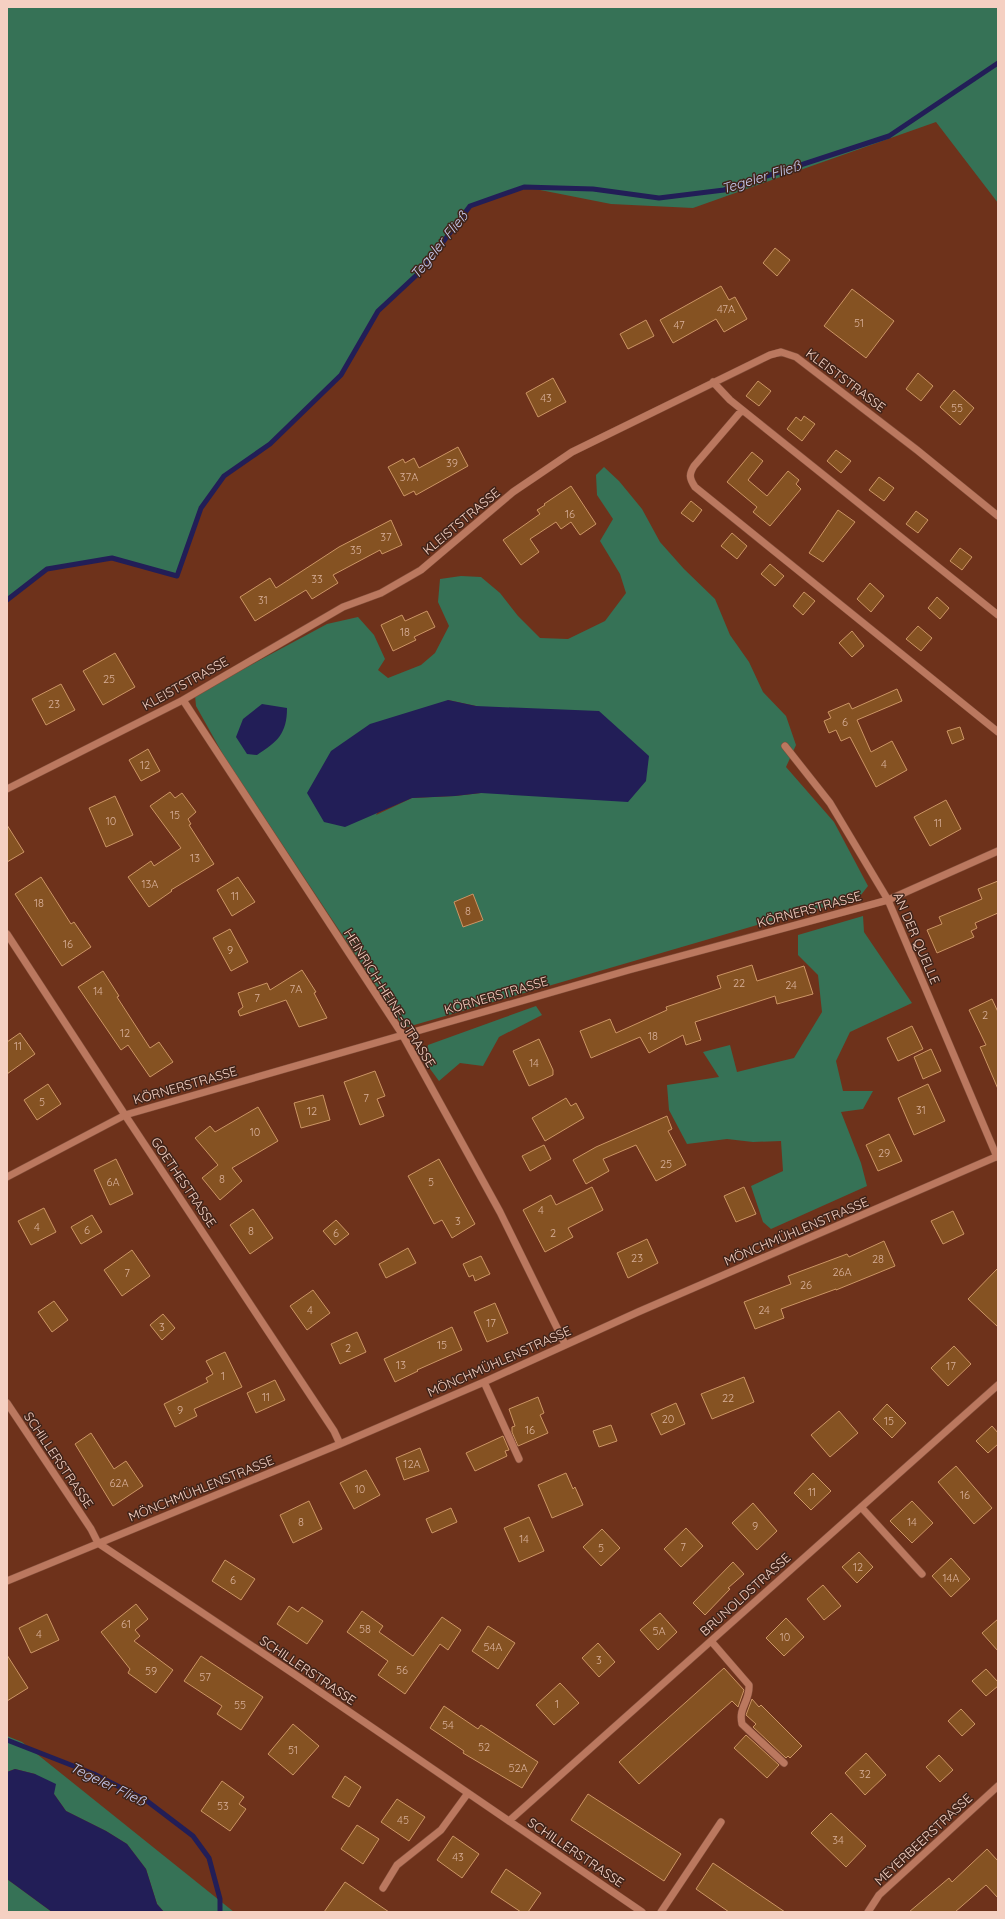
<svg xmlns="http://www.w3.org/2000/svg" width="1005" height="1919" font-family="Quicksand,sans-serif">
	<rect width="100%" height="100%" fill="#6e321b"/>
	<path fill="#367256" fill-rule="evenodd" d="M7,7H998V203L936,122L693,208L611,204L525,187L524,189L470,206L422,270L378,311L341,375L270,444L224,476L201,508L177,576L112,558L47,569L7,600Z
		M604,467L619,481L642,509L660,542L684,569L715,599L730,635L749,662L763,692L786,716L796,745L786,767L834,822L868,886L857,900L833,906L809,910L404,1028L225,758L196,706L195,695L327,624L358,617L374,635L385,659L378,670L388,678L421,665L435,653L449,626L438,602L440,579L461,576L481,577L500,593L518,616L540,638L568,639L605,621L626,593L620,574L600,541L613,519L597,495L596,475ZM448,700L476,706L481,793L455,796L412,798L376,815Z
		M863,916L864,932L912,1003L850,1032L836,1061L843,1091H873L863,1109L841,1112L861,1163L867,1186L771,1229L763,1222L751,1186L783,1171L781,1141L753,1142L727,1139L687,1144L669,1110L667,1085L719,1077L703,1052L730,1045L737,1072L794,1058L822,1012L818,975L798,955V935Z
		M536,1006L542,1015L499,1037L483,1066L460,1063L439,1081L425,1062L428,1045Z
		M7,1736L22,1742L234,1912H164L157,1904L146,1869L127,1844L106,1831L66,1811L54,1794L35,1774L15,1769L7,1772Z
		M7,1879L52,1912H7Z"/>
	<path fill="#221e57" d="M448,700L476,706L599,711L649,756L646,781L628,802L481,793L455,796L412,798L345,827L324,822L307,793L331,751L370,724Z
		M262,704L287,708C287,734 277,742 257,755L247,754L236,737L243,719Z
		M15,1769L35,1774L56,1784L54,1794L66,1811L106,1831L127,1844L146,1869L157,1904L164,1912H52L7,1879V1772Z"/>
	<g fill="none" stroke-linecap="round" stroke-linejoin="round">
		<path stroke="#221e57" stroke-width="5" d="M7,600L47,569L112,558L177,576L201,508L224,476L270,444L341,375L378,311L422,270L470,206L524,187L593,189L659,198L724,190L889,136L998,63
			M7,1740L94,1774L147,1801L193,1836L209,1858L220,1899V1912"/>
	</g>
	<path fill="#855222" stroke="#cc9565" d="M775,248L790,260L777,276L763,263Z
		M721,286L729,300L735,297L747,319L724,332L716,319L673,343L660,320Z
		M852,289L894,321L866,358L824,326Z
		M646,320L654,336L628,349L620,334Z
		M918,373L933,386L921,401L906,389Z
		M553,378L566,402L538,417L526,393Z
		M758,381L771,391L759,406L746,396Z
		M954,390L974,408L960,425L940,407Z
		M804,416L815,424L802,441L787,429L796,417L801,421Z
		M458,447L468,466L416,495L414,491L404,496L388,467L403,459L405,463L414,458L419,468Z
		M836,450L851,461L841,473L827,461Z
		M752,452L763,461L748,480L767,496L788,471L799,480L796,484L801,489L770,526L753,512L757,507L727,482Z
		M879,477L894,488L884,501L869,490Z
		M571,486L596,524L580,535L571,522L561,529L556,522L530,539L539,552L521,565L503,540L540,514L537,510L545,505L544,504Z
		M691,501L702,510L693,522L681,513Z
		M838,510L855,522L823,562L809,553Z
		M916,511L928,520L918,533L906,524Z
		M391,520L402,545L382,554L380,550L333,575L338,583L312,599L306,590L255,621L240,597L270,578L276,588L339,547Z
		M732,533L747,546L737,559L721,546Z
		M960,548L972,557L962,570L950,561Z
		M770,564L784,576L775,586L761,574Z
		M870,583L884,596L871,612L857,599Z
		M804,592L815,601L803,615L793,606Z
		M937,597L949,608L940,619L928,608Z
		M427,611L435,627L414,637L416,640L393,651L381,625L402,615L405,621Z
		M918,626L932,638L921,651L906,639Z
		M852,631L864,646L852,657L839,643Z
		M115,653L135,687L103,705L83,671Z
		M61,684L75,710L46,725L32,699Z
		M897,689L902,701L857,720L871,752L892,741L907,770L876,787L850,737L841,741L836,730L829,733L824,721L831,718L828,712L849,703L852,709Z
		M960,727L964,739L952,744L947,731Z
		M148,749L160,771L141,781L129,760Z
		M170,792L175,798L182,793L196,812L188,819L191,824L189,825L214,864L171,890L172,891L149,907L128,877L151,861L154,866L181,848L150,806Z
		M115,796L133,835L106,847L89,808Z
		M946,800L961,829L930,846L914,817Z
		M7,825L24,852L7,862Z
		M41,877L71,924L74,922L91,947L62,966L15,894Z
		M238,877L255,902L232,916L217,890Z
		M998,881V913L975,923L977,928L971,931L974,937L937,953L927,930L942,924L939,917L982,899L978,889Z
		M473,894L483,920L463,927L454,902Z
		M230,929L248,962L231,971L213,938Z
		M752,965L757,981L804,966L813,994L777,1004L775,996L695,1022L701,1040L686,1045L683,1035L649,1053L640,1037L591,1058L580,1031L610,1019L616,1033L667,1010L666,1007L721,988L717,976Z
		M302,970L316,992L314,993L327,1018L299,1027L286,1000L240,1016L238,1011L243,1007L238,993L267,983L270,990Z
		M103,971L119,996L117,997L150,1048L159,1042L173,1062L150,1077L128,1045L121,1050L78,987Z
		M992,999L998,1012V1089L980,1047L986,1045L969,1010Z
		M912,1026L923,1049L898,1061L887,1038Z
		M20,1033L35,1054L7,1074V1042Z
		M539,1039L553,1070V1075L529,1086L513,1051Z
		M931,1049L941,1071L923,1079L914,1057Z
		M375,1071L385,1096L377,1099L384,1116L360,1125L344,1082Z
		M48,1084L61,1104L37,1120L24,1100Z
		M928,1084L945,1121L914,1135L898,1098Z
		M323,1095L330,1120L301,1128L294,1103Z
		M566,1098L571,1106L576,1103L584,1118L545,1141L532,1118Z
		M258,1107L278,1141L232,1168L242,1181L220,1200L202,1178L218,1165L195,1138L210,1126L215,1132Z
		M667,1116L672,1129L668,1131L686,1165L656,1181L636,1145L603,1159L609,1171L586,1184L573,1160L596,1147Z
		M889,1134L902,1161L878,1171L866,1145Z
		M544,1145L551,1159L530,1171L522,1156Z
		M116,1159L133,1194L110,1205L94,1170Z
		M439,1159L475,1224L452,1238L442,1220L434,1224L408,1176Z
		M592,1187L603,1210L568,1228L573,1237L545,1252L523,1210L551,1195L556,1205Z
		M744,1187L756,1214L736,1222L724,1196Z
		M44,1208L56,1232L31,1245L18,1221Z
		M253,1209L273,1238L250,1254L230,1225Z
		M953,1211L964,1234L943,1244L931,1221Z
		M92,1215L102,1232L81,1244L71,1227Z
		M336,1220L349,1234L335,1245L323,1231Z
		M647,1239L658,1263L628,1278L617,1253Z
		M884,1241L895,1266L836,1290V1289L781,1309L784,1318L755,1329L744,1302L791,1284L788,1276L847,1254L849,1257Z
		M408,1248L416,1263L386,1278L379,1264Z
		M132,1250L150,1276L122,1296L104,1270Z
		M481,1256L490,1274L475,1281L473,1275L469,1277L463,1264Z
		M998,1268V1327L968,1299Z
		M313,1290L330,1313L307,1330L290,1306Z
		M54,1301L68,1320L52,1332L38,1312Z
		M495,1303L508,1333L487,1342L474,1312Z
		M163,1314L175,1328L162,1340L150,1325Z
		M452,1327L462,1350L417,1370L418,1371L395,1382L384,1359Z
		M357,1332L366,1352L340,1364L331,1344Z
		M954,1346L971,1364L948,1386L931,1368Z
		M225,1352L242,1387L194,1409L197,1416L175,1427L164,1404L208,1382L206,1378L213,1374L206,1361Z
		M744,1377L754,1402L712,1419L701,1394Z
		M275,1380L285,1400L256,1413L247,1393Z
		M538,1397L544,1413L540,1415L548,1433L518,1446L512,1432V1427L515,1426L509,1409Z
		M676,1403L685,1424L661,1435L651,1414Z
		M887,1404L906,1423L892,1438L873,1419Z
		M839,1411L858,1433L830,1457L811,1435Z
		M611,1425L617,1441L599,1447L593,1431Z
		M992,1426L998,1433V1444L988,1453L976,1441Z
		M91,1433L114,1469L126,1461L143,1486L113,1506L75,1444Z
		M503,1436L509,1450L505,1451L507,1456L475,1471L466,1453Z
		M420,1448L429,1471L404,1480L396,1458Z
		M956,1466L992,1508L974,1524L938,1482Z
		M366,1470L380,1495L354,1509L340,1483Z
		M566,1473L573,1489L575,1487L583,1505L552,1518L538,1485Z
		M813,1473L831,1491L811,1510L794,1493Z
		M309,1501L322,1529L293,1543L280,1515Z
		M912,1501L933,1523L912,1543L890,1521Z
		M753,1503L777,1531L757,1550L732,1523Z
		M451,1508L457,1522L432,1533L426,1519Z
		M529,1517L544,1551L519,1562L504,1528Z
		M686,1528L703,1546L681,1567L664,1549Z
		M602,1529L620,1548L601,1566L583,1547Z
		M859,1552L873,1567L857,1583L842,1567Z
		M951,1558L970,1579L951,1597L932,1576Z
		M225,1560L255,1579L241,1600L212,1581Z
		M733,1562L744,1574L728,1588L730,1589L705,1615L693,1603Z
		M823,1585L841,1606L824,1620L807,1599Z
		M136,1604L148,1619L135,1630L140,1636L134,1641L173,1670L156,1693L128,1673L130,1669L101,1632Z
		M289,1606L298,1612L302,1607L323,1621L307,1644L277,1624Z
		M362,1611L383,1626L379,1632L413,1656L442,1617L461,1630L448,1650L440,1644L405,1694L378,1675L388,1661L347,1632Z
		M660,1613L677,1632L658,1650L640,1630Z
		M47,1614L59,1640L31,1653L19,1628Z
		M786,1618L804,1637L784,1656L766,1638Z
		M998,1619V1651L982,1633Z
		M488,1626L515,1643L498,1669L472,1651Z
		M598,1643L615,1662L599,1677L582,1658Z
		M7,1655L28,1688L7,1701Z
		M201,1656L263,1697L241,1730L217,1714L222,1706L184,1681Z
		M724,1668L744,1690L738,1707L732,1701L639,1784L619,1762Z
		M986,1669L998,1682V1686L986,1696L972,1681Z
		M560,1683L579,1703L554,1725L536,1705Z
		M752,1699L759,1707L761,1705L802,1746L790,1758L788,1756L786,1758L753,1727L756,1724L746,1715Z
		M444,1706L478,1729L481,1725L538,1762L522,1788L463,1753L464,1751L430,1728Z
		M961,1709L975,1724L962,1736L948,1721Z
		M293,1724L319,1746L293,1775L268,1754Z
		M746,1735L779,1765L767,1778L734,1748Z
		M866,1753L886,1775L865,1795L845,1773Z
		M939,1755L953,1770L940,1782L926,1767Z
		M345,1776L361,1787L349,1807L332,1797Z
		M222,1781L244,1797L239,1804L246,1809L230,1831L201,1811Z
		M588,1794L681,1854L664,1881L571,1820Z
		M397,1799L425,1817L409,1841L381,1822Z
		M831,1813L866,1846L846,1867L811,1833Z
		M357,1825L379,1839L363,1864L341,1849Z
		M453,1836L479,1854L462,1878L437,1860Z
		M987,1849L998,1861V1898L986,1885L955,1912H909L949,1878L952,1882Z
		M713,1863L785,1912H729L696,1889Z
		M506,1869L541,1893L528,1912H521L491,1892Z
		M345,1882L389,1912H324Z"/>
	<g fill="none" stroke-linecap="round" stroke-linejoin="round">
		<g stroke="#824e3a" stroke-width="8">
			<path id="minor" d="M713,382L730,400L998,615
				M742,410L694,466C689,474 689,478 695,487L998,732
				M183,700L402,1034L500,1212L565,1344
				M785,746L830,803L888,900L997,1157
				M7,789L183,700L343,607L381,593L421,570L513,492L572,452L770,355L781,352L796,357L917,450L998,516
				M7,934L125,1115L334,1431L340,1444
				M7,1177L125,1115L629,970L888,900L998,851
				M484,1382L519,1459
				M7,1403L91,1529L98,1543L294,1674L642,1912
				M861,1507L922,1574
				M7,1581L340,1444L484,1382L638,1312L998,1156
				M711,1641L749,1685C750,1702 738,1707 742,1724L784,1763
				M509,1821L998,1385
				M383,1888L397,1865L441,1830L468,1793
				M661,1912L721,1822
				M868,1912L879,1895L998,1786"/>
		</g>
		<use href="#minor" stroke="#bb785f" stroke-width="7"/>
	</g>
	<g text-anchor="middle" stroke-width="3" stroke-linejoin="round" paint-order="stroke">
		<g font-size="11" fill="#d9b09a">
			<text x="726" y="313">47A</text>
			<text x="859" y="327">51</text>
			<text x="679" y="329">47</text>
			<text x="546" y="402">43</text>
			<text x="957" y="412">55</text>
			<text x="452" y="467">39</text>
			<text x="409" y="481">37A</text>
			<text x="570" y="518">16</text>
			<text x="386" y="541">37</text>
			<text x="356" y="554">35</text>
			<text x="317" y="583">33</text>
			<text x="263" y="604">31</text>
			<text x="405" y="636">18</text>
			<text x="109" y="683">25</text>
			<text x="54" y="708">23</text>
			<text x="845" y="726">6</text>
			<text x="884" y="768">4</text>
			<text x="145" y="769">12</text>
			<text x="175" y="819">15</text>
			<text x="111" y="825">10</text>
			<text x="938" y="827">11</text>
			<text x="195" y="862">13</text>
			<text x="150" y="888">13A</text>
			<text x="235" y="900">11</text>
			<text x="39" y="907">18</text>
			<text x="468" y="915">8</text>
			<text x="68" y="948">16</text>
			<text x="230" y="954">9</text>
			<text x="739" y="987">22</text>
			<text x="791" y="989">24</text>
			<text x="296" y="993">7A</text>
			<text x="98" y="995">14</text>
			<text x="257" y="1002">7</text>
			<text x="985" y="1019">2</text>
			<text x="125" y="1037">12</text>
			<text x="653" y="1040">18</text>
			<text x="18" y="1050">11</text>
			<text x="534" y="1067">14</text>
			<text x="366" y="1102">7</text>
			<text x="42" y="1106">5</text>
			<text x="921" y="1114">31</text>
			<text x="312" y="1115">12</text>
			<text x="255" y="1136">10</text>
			<text x="884" y="1157">29</text>
			<text x="666" y="1168">25</text>
			<text x="222" y="1183">8</text>
			<text x="113" y="1186">6A</text>
			<text x="431" y="1186">5</text>
			<text x="541" y="1214">4</text>
			<text x="458" y="1225">3</text>
			<text x="37" y="1231">4</text>
			<text x="87" y="1234">6</text>
			<text x="251" y="1235">8</text>
			<text x="336" y="1237">6</text>
			<text x="553" y="1237">2</text>
			<text x="637" y="1262">23</text>
			<text x="878" y="1263">28</text>
			<text x="842" y="1276">26A</text>
			<text x="127" y="1277">7</text>
			<text x="806" y="1289">26</text>
			<text x="310" y="1314">4</text>
			<text x="764" y="1314">24</text>
			<text x="491" y="1327">17</text>
			<text x="162" y="1331">3</text>
			<text x="442" y="1349">15</text>
			<text x="348" y="1352">2</text>
			<text x="401" y="1369">13</text>
			<text x="951" y="1370">17</text>
			<text x="223" y="1380">1</text>
			<text x="266" y="1401">11</text>
			<text x="728" y="1402">22</text>
			<text x="180" y="1414">9</text>
			<text x="668" y="1423">20</text>
			<text x="889" y="1425">15</text>
			<text x="530" y="1434">16</text>
			<text x="412" y="1468">12A</text>
			<text x="119" y="1487">62A</text>
			<text x="360" y="1493">10</text>
			<text x="812" y="1496">11</text>
			<text x="965" y="1499">16</text>
			<text x="301" y="1526">8</text>
			<text x="912" y="1526">14</text>
			<text x="755" y="1530">9</text>
			<text x="524" y="1543">14</text>
			<text x="683" y="1551">7</text>
			<text x="601" y="1552">5</text>
			<text x="858" y="1571">12</text>
			<text x="951" y="1582">14A</text>
			<text x="233" y="1584">6</text>
			<text x="126" y="1628">61</text>
			<text x="365" y="1633">58</text>
			<text x="659" y="1635">5A</text>
			<text x="39" y="1638">4</text>
			<text x="785" y="1641">10</text>
			<text x="493" y="1651">54A</text>
			<text x="599" y="1664">3</text>
			<text x="402" y="1674">56</text>
			<text x="151" y="1675">59</text>
			<text x="205" y="1681">57</text>
			<text x="557" y="1708">1</text>
			<text x="240" y="1709">55</text>
			<text x="448" y="1729">54</text>
			<text x="484" y="1751">52</text>
			<text x="293" y="1754">51</text>
			<text x="518" y="1772">52A</text>
			<text x="865" y="1778">32</text>
			<text x="223" y="1810">53</text>
			<text x="403" y="1824">45</text>
			<text x="838" y="1844">34</text>
			<text x="458" y="1861">43</text>
		</g>
		<g font-size="13" fill="#f5d0c2" stroke="#40241a">
			<text transform="translate(846 380) rotate(37)" y="5">KLEISTSTRASSE</text>
			<text transform="translate(461 521) rotate(-40)" y="5">KLEISTSTRASSE</text>
			<text transform="translate(185 683) rotate(-29)" y="5">KLEISTSTRASSE</text>
			<text transform="translate(809 909) rotate(-15)" y="5">KÖRNERSTRASSE</text>
			<text transform="translate(917 938) rotate(67)" y="5">AN DER QUELLE</text>
			<text transform="translate(496 995) rotate(-16)" y="5">KÖRNERSTRASSE</text>
			<text transform="translate(390 998) rotate(58)" y="5">HEINRICH-HEINE-STRASSE</text>
			<text transform="translate(185 1085) rotate(-16)" y="5">KÖRNERSTRASSE</text>
			<text transform="translate(184 1182) rotate(56)" y="5">GOETHESTRASSE</text>
			<text transform="translate(796 1231) rotate(-23)" y="5">MÖNCHMÜHLENSTRASSE</text>
			<text transform="translate(499 1361) rotate(-24)" y="5">MÖNCHMÜHLENSTRASSE</text>
			<text transform="translate(59 1460) rotate(56)" y="5">SCHILLERSTRASSE</text>
			<text transform="translate(201 1488) rotate(-22)" y="5">MÖNCHMÜHLENSTRASSE</text>
			<text transform="translate(745 1594) rotate(-42)" y="5">BRUNOLDSTRASSE</text>
			<text transform="translate(308 1670) rotate(34)" y="5">SCHILLERSTRASSE</text>
			<text transform="translate(923 1839) rotate(-43)" y="5">MEYERBEERSTRASSE</text>
			<text transform="translate(576 1852) rotate(34)" y="5">SCHILLERSTRASSE</text>
		</g>
		<g font-size="14" font-style="italic" fill="#c9cdf2" stroke="#40241a">
			<text transform="translate(761 177) rotate(-17)" y="5">Tegeler Fließ</text>
			<text transform="translate(439 245) rotate(-51)" y="5">Tegeler Fließ</text>
			<text transform="translate(108 1784) rotate(26)" y="5">Tegeler Fließ</text>
		</g>
	</g>
	<rect width="1005" height="1919" fill="none" stroke="#f5d0c2" stroke-width="16"/>
</svg>
